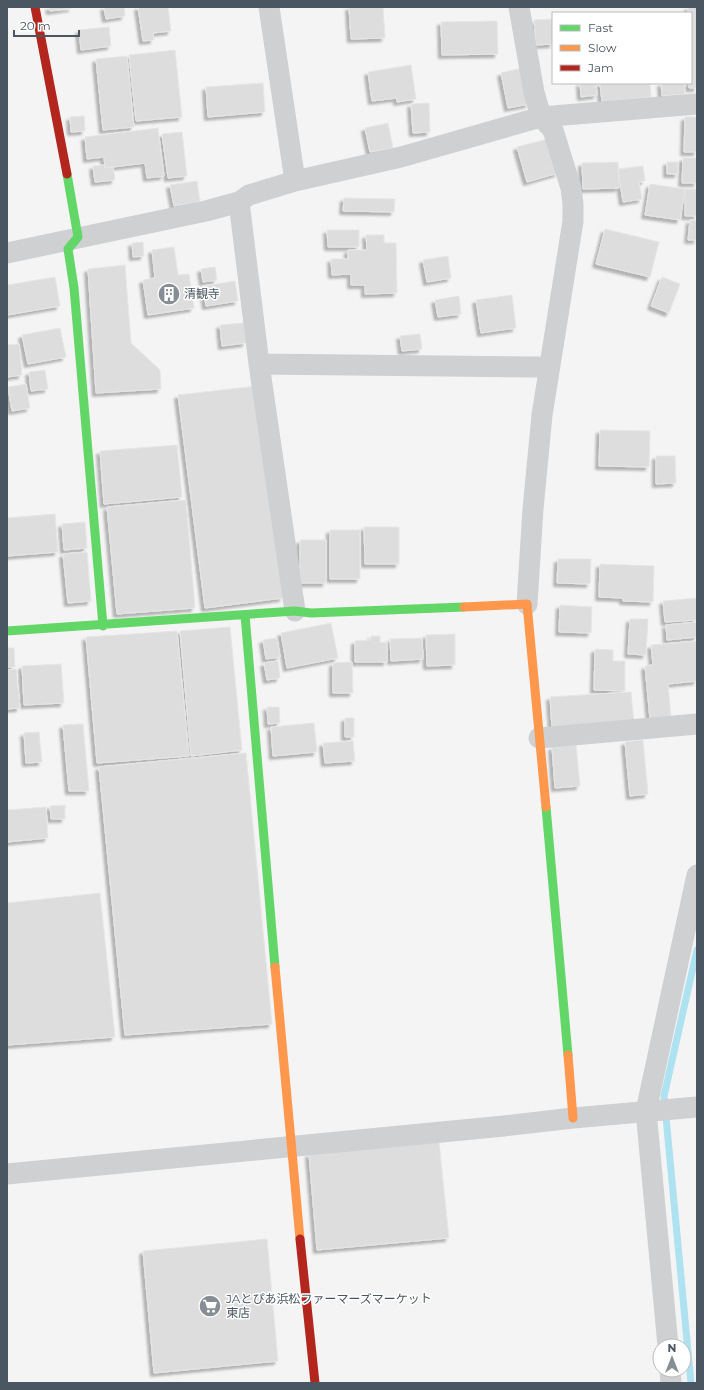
<svg xmlns="http://www.w3.org/2000/svg" width="704" height="1390" font-family="Montserrat,'Noto Sans JP',sans-serif">
	<defs>
		<filter id="shadow"><feDropShadow dx="-3.5" dy="3.5" stdDeviation="1" flood-color="#0004"/></filter>
	</defs>
	<rect width="100%" height="100%" fill="#f4f4f4"/>
	<g fill="none" stroke-linecap="round" stroke-linejoin="round">
		<path stroke="#aee2f0" stroke-width="7" d="M691,1383L664,1096L697,950"/>
	</g>
	<path fill="#ddddde" stroke="#e5e6e7" filter="url(#shadow)" d="M49,7H72V8L50,11Z
		M104,7H124L125,16L106,19Z
		M138,7H168L171,31L153,33L154,40L143,41Z
		M349,7H383L385,38L351,39Z
		M688,7H697V88H689V83H691V13H688Z
		M553,19V44L536,45L534,20Z
		M497,21L498,54L442,55L441,22Z
		M109,27L111,46L81,50L79,30Z
		M175,50L182,117L136,121L129,55Z
		M127,56L134,127L103,130L96,59Z
		M411,65L416,99L397,102V98L372,101L368,72Z
		M522,68L529,104L508,108L501,73Z
		M263,83L265,112L208,117L206,87Z
		M580,83H596L597,95L581,97Z
		M600,83H650L651,97L602,102Z
		M661,83H684L685,94L662,96Z
		M429,103L430,132L413,133L411,104Z
		M84,116L85,131L71,132L70,117Z
		M685,117H697V152H684Z
		M388,123L393,148L370,152L365,128Z
		M158,128L164,176L147,178L145,163L105,168L104,157L87,159L85,137Z
		M182,132L187,176L168,178L162,134Z
		M548,139L558,173L527,182L517,147Z
		M683,158H697V183H682Z
		M618,162L619,188L583,189L582,163Z
		M667,162H678V174H667Z
		M105,165V168L113,167L115,180L95,182L93,166Z
		M643,166L645,181L639,182L642,199L623,202L618,169Z
		M197,181L200,201L174,206L170,185Z
		M650,184L685,189L680,220L645,215Z
		M685,189H697V216H685Z
		M344,198L395,199L394,212L343,211Z
		M690,220L697,221V240H688Z
		M605,229L659,242L650,277L596,264Z
		M327,230H359V247H328Z
		M366,235H384V243H396L397,293L365,294V285H351V274L332,275L331,259H348V250H367Z
		M143,242L144,256L133,257L132,243Z
		M174,247L178,275L189,274L194,308L148,315L143,280L155,278L152,250Z
		M448,256L451,278L427,282L423,260Z
		M125,265L131,343L160,370L161,389L96,393L88,269Z
		M215,267L217,280L203,282L201,269Z
		M7,276L8,285L55,277L60,306L7,315Z
		M662,277L680,284L669,313L651,306Z
		M235,281L238,301L206,306L203,286Z
		M512,295L516,328L481,333L476,300Z
		M459,296L461,314L438,317L435,300Z
		M244,323L246,343L222,346L220,325Z
		M60,328L66,357L28,364L22,335Z
		M420,334L422,349L402,351L400,336Z
		M19,344L22,375L7,377V345Z
		M45,370L48,389L31,391L29,372Z
		M26,384L30,408L12,411L8,387Z
		M256,386L283,598L205,608L178,395Z
		M600,430L650,431L649,467L599,466Z
		M177,445L182,497L104,504L100,451Z
		M656,456H675L676,483L656,484Z
		M186,500L195,608L117,614L107,507Z
		M55,514L58,552L7,556V518Z
		M85,522L87,548L64,550L62,524Z
		M364,527H399V564H365Z
		M330,530H360V579H330Z
		M300,540H326V583H300Z
		M87,552L91,601L68,603L63,554Z
		M558,559H591L590,584L557,583Z
		M600,564L654,566L653,602L623,601V598L599,597Z
		M697,598V620L665,622L663,601Z
		M560,605L592,607L591,633L559,632Z
		M630,619H648L646,655L628,654Z
		M697,622V637L667,640L666,625Z
		M331,623L338,658L287,668L281,633Z
		M230,627L242,750L191,756L180,631Z
		M177,631L189,756L97,763L86,637Z
		M455,634V665L427,666L426,635Z
		M371,636H380V643L387,642V662H355V641L371,640Z
		M277,638L280,657L266,659L263,640Z
		M422,638L423,659L391,661L390,639Z
		M697,641V681L668,684L671,717L650,719L645,666L653,665L651,645Z
		M7,648H14L15,667H7Z
		M595,649L613,650V661H625V691L594,690Z
		M278,661L280,678L267,680L264,663Z
		M352,662L353,693H333V663Z
		M61,664L64,703L24,705L22,666Z
		M16,669L20,708L7,709V670Z
		M631,692L634,722L552,728L550,697Z
		M267,707H279L280,723L268,724Z
		M345,718H354V737H345Z
		M314,723L317,752L273,756L271,727Z
		M83,724L89,791H69L63,725Z
		M39,732L42,762L26,763L24,733Z
		M643,740L648,794L630,796L625,742Z
		M353,741L355,761L325,763L323,743Z
		M576,745L580,786L555,788L552,747Z
		M246,753L272,1024L125,1035L99,767Z
		M65,805V819H51L50,806Z
		M46,807L48,838L7,842V810Z
		M100,893L115,1037L7,1045V903Z
		M439,1142L449,1238L317,1250L309,1154Z
		M267,1239L278,1361L154,1373L143,1251Z"/>
	<g fill="none" stroke-linecap="round" stroke-linejoin="round">
		<path stroke="#ced0d2" stroke-width="21" d="M269,7L295,181L401,157L541,117L697,104
			M519,7L534,92L541,117L553,130L571,188L573,204V221L542,415L533,509L527,604
			M239,202L259,364L295,611
			M7,253L206,211L239,202L249,195L295,181
			M259,364L537,367L548,368
			M539,738L697,724
			M7,1174L504,1126L573,1118L697,1107
			M668,1346L646,1111L697,875
			M670,1370L671,1383"/>
		<path stroke="#63d668" stroke-width="9" d="M67,174L78,237L68,249L74,288L103,626
			M245,615L275,967
			M7,631L295,611L311,613L464,607
			M546,807L568,1055"/>
		<path stroke="#ff974d" stroke-width="9" d="M464,607L527,604L546,807
			M275,967L300,1239
			M568,1055L573,1118"/>
		<path stroke="#b3261e" stroke-width="9" d="M35,7L67,174
			M300,1239L315,1383"/>
	</g>
	<defs>
		<g id="building-disc" transform="scale(1.15)"><circle r="9.5" fill="#868d94" stroke="#fff"/><path d="M-4-6H4V6H1V3H-1V6H-4ZM-2.5-4.3h1.7v1.8h-1.7ZM.8-4.3h1.7v1.8H.8ZM-2.5-1h1.7V.8h-1.7ZM.8-1h1.7V.8H.8Z" fill="#fff"/></g>
		<g id="supermarket-disc" transform="scale(1.15)"><circle r="9.5" fill="#868d94" stroke="#fff"/><path d="M-6-5.5h2.5l.6 2H6L4.5 2H-2.5L-4.4-4H-6ZM-1.5 3.2a1.3 1.3 0 1 0 .1 0ZM3 3.2a1.3 1.3 0 1 0 .1 0Z" fill="#fff"/></g>
	</defs>
	<g fill-rule="evenodd">
		<use href="#building-disc" x="169" y="294"/>
		<use href="#supermarket-disc" x="210" y="1306"/>
	</g>
	<g text-anchor="middle" stroke-width="3" stroke-linejoin="round" paint-order="stroke">
		<g font-size="12" fill="#4a5661" stroke="#fff" text-anchor="start">
			<text x="184" y="298">清観寺</text>
			<text x="226" y="1303">JAとぴあ浜松ファーマーズマーケット<tspan x="226" dy="14">東店</tspan></text>
		</g>
	</g>
	<rect width="704" height="1390" fill="none" stroke="#4a5661" stroke-width="16"/>
	<rect x="552" y="12" width="140" height="72" fill="#ffffff" stroke="#b7bbc0"/>
	<rect x="560" y="25" width="20" height="6" fill="#63d668" stroke="#b7bbc0"/>
	<text x="588" y="32" font-size="12" fill="#4a5661">Fast</text>
	<rect x="560" y="45" width="20" height="6" fill="#ff974d" stroke="#b7bbc0"/>
	<text x="588" y="52" font-size="12" fill="#4a5661">Slow</text>
	<rect x="560" y="65" width="20" height="6" fill="#b3261e" stroke="#b7bbc0"/>
	<text x="588" y="72" font-size="12" fill="#4a5661">Jam</text>
	<g transform="translate(672 1358)"><circle r="19" fill="#ffffff" stroke="#b7bbc0"/>
	<path d="M0-3L7 15L0 10L-7 15Z" fill="#868d94"/>
	<text y="-6" font-size="11" font-weight="bold" text-anchor="middle" fill="#4a5661">N</text>
	</g>
	<path d="M14 30v6h65v-6" fill="none" stroke="#4a5661" stroke-width="2"/>
	<text x="20" y="30" font-size="12" fill="#4a5661" stroke="#ffffff" stroke-width="3" paint-order="stroke">20 m</text>
</svg>
